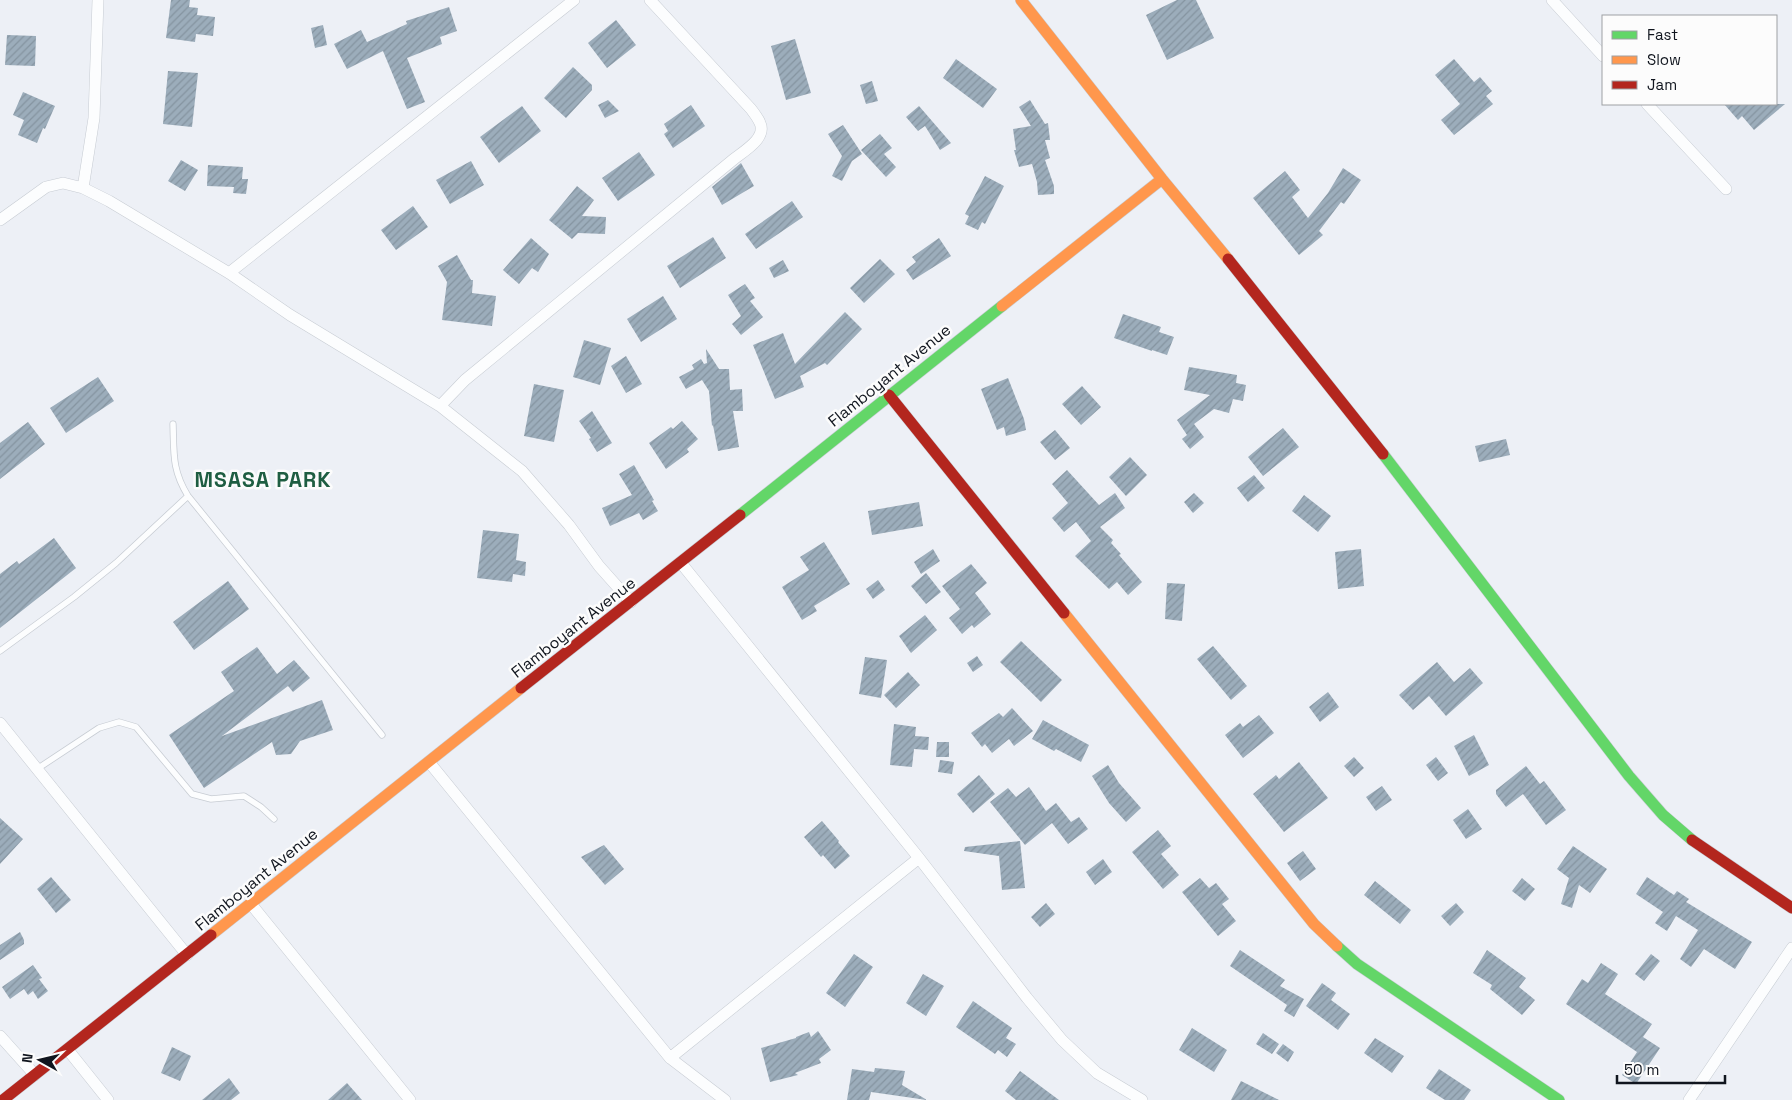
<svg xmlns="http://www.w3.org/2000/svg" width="1792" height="1100" font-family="'Space Grotesk',sans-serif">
	<defs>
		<pattern id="building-hatch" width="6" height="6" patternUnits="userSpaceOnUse" patternTransform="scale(1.25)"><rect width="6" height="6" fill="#9cadbb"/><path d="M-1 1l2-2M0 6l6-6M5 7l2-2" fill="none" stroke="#8594a0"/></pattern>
	</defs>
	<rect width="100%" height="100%" fill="#edf0f6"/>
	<path fill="url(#building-hatch)" d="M171,0H190L189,7L198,8L197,15L215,17L213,36L196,34L195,42L166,38Z
		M1177,0H1196L1214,38L1167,60L1146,15Z
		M449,7L457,31L440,37L442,44L407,58L425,102L407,109L383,51L347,69L334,44L361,30L367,42L407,24L406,21Z
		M616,20L636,45L607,68L588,43Z
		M323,25L327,45L315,48L311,28Z
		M7,35L36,36L35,66L5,65Z
		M795,39L811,93L786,100L771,46Z
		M956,59L997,89L983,108L943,78Z
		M1454,59L1474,82L1480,77L1492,91L1486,96L1493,104L1454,135L1441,120L1460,104L1435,75Z
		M573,67L592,85V90L566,118L544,98Z
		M168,71L198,73L192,127L163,124Z
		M872,81L878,101L866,104L860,85Z
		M23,92L55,106L45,129L43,128L37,143L18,135L24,120L13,115Z
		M608,100L619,111L605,118L598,105Z
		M1030,100L1045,124L1048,123L1050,140H1045L1050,158L1045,160L1054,186V194L1038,195L1037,182L1032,164L1019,167L1014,150H1016L1013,129L1031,126L1019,107Z
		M1724,104H1785L1754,130L1742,116L1738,120Z
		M691,105L705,126L673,148L664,134L668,131L664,124Z
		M522,106L541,131L499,163L480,137Z
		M919,106L951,143L940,150L925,126L918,131L906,117Z
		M843,125L862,154L852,161L842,181L832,176L842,156L828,134Z
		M880,134L892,148L884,154L896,167L886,177L861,150Z
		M639,152L655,175L618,201L602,178Z
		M181,160L198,170L185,191L168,181Z
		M471,161L484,185L450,204L436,180Z
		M741,163L754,186L722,205L712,187Z
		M208,165L243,167L242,179H248L246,194L233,193L234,187L207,186Z
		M1343,168L1361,180L1344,204L1341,202L1319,231L1323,235L1299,255L1253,198L1285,171L1300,190L1292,197L1308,218L1328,193Z
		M985,176L1004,186L985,224L982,222L978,230L965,224L969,216L965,214Z
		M577,186L594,200L582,216L606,217L605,234L578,233L572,239L549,220Z
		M792,201L803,217L756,249L745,234Z
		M413,206L428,227L396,250L381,230Z
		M713,237L726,258L680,288L667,266Z
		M531,238L549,254L538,272L532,268L519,284L503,270Z
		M939,238L951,256L913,280L906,270L916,262L912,257Z
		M457,255L471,280H473L472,293L496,296L492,326L442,320L447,282L438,266Z
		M880,259L895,274L864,303L850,288Z
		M783,260L789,271L774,278L769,268Z
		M745,284L755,298L750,301L763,317L741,335L732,324L741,316L728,295Z
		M663,296L677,319L641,342L627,319Z
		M845,312L862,329L827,365L825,363L800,376L804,387L775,399L753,345L783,333L795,364Z
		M1123,314L1161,327L1159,332L1174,337L1167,355L1152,350V351L1114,338Z
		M584,340L611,348L600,385L573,377Z
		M706,349L719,369H729L730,390L742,389L743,411H733L739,447L718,451L713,425L712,426L709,391L702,380L686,389L679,377L694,369L692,365L701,359L704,364L707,363Z
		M626,356L642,384L626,393L611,366Z
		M1189,367L1237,375L1236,383L1246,385L1243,401L1233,399L1229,413L1214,409L1194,424L1204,437L1190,449L1182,439L1187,435L1177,420L1210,395L1184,390Z
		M98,377L114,401L66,433L50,408Z
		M1008,378L1024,419L1026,430L1006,436L1004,427L997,430L981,389Z
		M534,384L564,390L554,442L524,436Z
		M1082,386L1101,407L1081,425L1062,404Z
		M592,411L612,443L597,452L589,439L591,438L579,421Z
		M682,421L698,439L687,449L689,452L666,469L649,443L671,427L673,429Z
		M28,422L45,444L0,479V443Z
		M1283,428L1299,447L1263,476L1248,457Z
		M1055,430L1070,448L1055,460L1040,442Z
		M1506,439L1510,455L1479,462L1475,446Z
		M1130,457L1147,475L1126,496L1109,477Z
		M634,465L654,500L652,501L658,511L643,520L639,513L610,526L602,508L632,495L619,474Z
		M1067,470L1099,505L1115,493L1125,508L1100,527L1113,540L1111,543L1121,554L1119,555L1142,582L1128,595L1117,582L1109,589L1075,556L1091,541L1076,522L1064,532L1052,518L1068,503L1052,484Z
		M1254,475L1265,488L1248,502L1237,488Z
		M1194,493L1204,503L1193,513L1184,502Z
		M1304,495L1331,516L1318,532L1292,511Z
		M919,502L923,526L872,535L868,511Z
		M483,530L519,534L516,560L526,562L525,576L513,574L512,582L477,578Z
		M54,538L76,568L0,628V574L17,561L19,564Z
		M824,542L850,584L814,606L817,611L802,620L782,587L809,570L800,557Z
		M933,549L940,561L921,574L914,562Z
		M1361,549L1364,586L1338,589L1335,552Z
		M971,564L987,583L975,593L991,614L974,628L972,625L962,634L949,618L960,609L942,586Z
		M926,573L941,592L926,604L911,586Z
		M878,580L885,590L873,599L866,589Z
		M228,581L249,609L194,650L173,622Z
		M1167,583L1185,584L1182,621L1165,619Z
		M925,615L937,630L911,653L899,636Z
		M1021,641L1062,680L1041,702L1000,662Z
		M1213,646L1247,686L1231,700L1197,659Z
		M257,647L277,674L294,660L310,678L293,692L288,686L222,736L322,700L333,730L300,741L291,754L276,755L272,742L204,788L169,735L234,691L221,672Z
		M977,656L983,665L973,672L967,663Z
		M865,657L887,660L881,698L859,694Z
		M1437,662L1454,682L1470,668L1483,683L1446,716L1429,696L1413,710L1399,695Z
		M908,672L920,685L896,708L884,695Z
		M1328,692L1339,707L1320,722L1309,707Z
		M1012,708L1033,731L1014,746L1009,739L992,753L985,744L982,747L971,733L999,713L1003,717Z
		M1259,715L1274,733L1243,758L1225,735L1240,723L1243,727Z
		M1043,720L1089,745L1081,762L1056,749L1054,751L1032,739Z
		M894,724L916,727L915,736L929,737L928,750L914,749L912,767L890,765Z
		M1474,735L1489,765L1469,776L1454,746Z
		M937,742H949V757H936Z
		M1354,757L1364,768L1354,777L1344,766Z
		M1436,757L1448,773L1438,781L1426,765Z
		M940,760L954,762L952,774L938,772Z
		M1299,762L1328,798L1284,832L1253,794L1276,775L1279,779Z
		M1108,765L1119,783L1141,808L1126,822L1109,803L1092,776Z
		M1526,766L1540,784L1544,781L1566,810L1546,825L1523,794L1506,807L1496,794V790Z
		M979,775L995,794L973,813L957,794Z
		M1382,786L1392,800L1376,811L1366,797Z
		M1029,787L1046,811L1056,803L1071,822L1079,817L1088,829L1068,844L1052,823L1025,845L990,802L1008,788L1016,797Z
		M1468,809L1482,829L1466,839L1453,820Z
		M0,818L23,839L0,864Z
		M822,821L839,841L838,842L850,856L835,869L823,855L821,857L804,837Z
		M1158,830L1171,846L1161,854L1179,875L1163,889L1132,852Z
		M1020,841L1025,888L1002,890L999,856L964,851L965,847Z
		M604,845L624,869L605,885L581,857Z
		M1573,846L1607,869L1590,893L1579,885L1572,908L1561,904L1569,878L1557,869Z
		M1303,851L1316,869L1300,881L1287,863Z
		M1103,859L1112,872L1095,885L1086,872Z
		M51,877L71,900L56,913L37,889Z
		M1647,877L1674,895L1677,891L1689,899L1686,902L1752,942L1735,969L1704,949L1691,967L1680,959L1698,930L1676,916L1667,931L1655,923L1663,912L1636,894Z
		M1200,878L1209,888L1216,883L1229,899L1222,904L1236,921L1218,936L1182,892Z
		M1522,878L1535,889L1525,901L1512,891Z
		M1375,881L1411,910L1400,924L1364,895Z
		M1046,903L1055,914L1040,927L1031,917Z
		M1456,903L1464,912L1450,926L1441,916Z
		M20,932L24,940V944L0,960V945Z
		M1240,950L1285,980L1280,986L1304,999L1294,1017L1284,1011L1287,1005L1230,966Z
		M1487,950L1526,978L1519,987L1535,1000L1522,1015L1490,989L1492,985L1473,973Z
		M854,954L873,967L845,1007L826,993Z
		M1651,954L1660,961L1644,981L1635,974Z
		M1601,963L1618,974L1605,994L1652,1024L1643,1037L1660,1048L1636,1084L1622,1075L1637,1052L1566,1004L1582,979L1588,983Z
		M33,965L42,978L39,979L48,991L38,999L33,991L28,995L24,989L10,999L2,987Z
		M923,974L944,986L926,1016L906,1003Z
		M1322,983L1336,993L1331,1000L1350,1014L1338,1030L1306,1006Z
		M973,1001L1012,1028L1006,1038L1016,1044L1007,1057L998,1050L995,1054L956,1027Z
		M1192,1028L1227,1050L1214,1072L1179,1050Z
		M818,1031L831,1050L819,1059L821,1063L795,1073L798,1075L770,1082L761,1048L796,1038V1037L809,1032L811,1037Z
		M1263,1033L1279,1044L1272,1054L1256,1044Z
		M1375,1038L1404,1056L1392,1073L1364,1053Z
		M1283,1044L1294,1052L1288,1062L1276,1053Z
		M172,1047L191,1056L180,1081L161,1073Z
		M875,1068L905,1071L902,1085L927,1100L871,1092L869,1100H847L852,1069L874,1072Z
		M1439,1069L1471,1090L1464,1100H1445L1426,1088Z
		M1020,1071L1059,1100H1016L1005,1091Z
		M229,1078L240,1093L231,1100H202Z
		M1241,1081L1279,1100H1231Z
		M347,1083L362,1100H328Z"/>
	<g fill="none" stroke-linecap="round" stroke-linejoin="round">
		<g stroke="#c7ccd3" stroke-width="7">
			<path id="lane" d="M173,424C174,454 172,470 188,496L382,735
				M0,651L74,597L116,563L188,496
				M37,769L99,728L119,722L136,727L192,794L211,799L244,796L261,807L274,819"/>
		</g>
		<g stroke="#c7ccd3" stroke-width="12">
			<path id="street" d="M1552,0L1603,56
				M1647,104L1726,189
				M83,188L94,118L98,0
				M0,220L46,187L63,183L83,188L109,201L229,273L290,315L440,406L522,471L569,525L599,566L631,602
				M229,273L574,0
				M440,406L465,380L734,159C744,151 767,138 760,123C758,118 754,113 751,109L650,0
				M681,563L919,858L1027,998L1062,1040L1097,1073L1142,1100
				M0,723L187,955
				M429,762L670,1058L725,1100
				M251,904L410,1100
				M0,1036L35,1075
				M68,1050L108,1100
				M670,1058L919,858
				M1689,1100L1792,948"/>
		</g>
		<g stroke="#c7ccd3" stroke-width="12">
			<path id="fast" d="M1383,454L1629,776L1663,815L1692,840
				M740,515L1002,306
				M1337,946L1357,964L1559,1100"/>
		</g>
		<g stroke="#c7ccd3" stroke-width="12">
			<path id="slow" d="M1021,0L1162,179L1228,259
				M1002,306L1162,179
				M1064,613L1314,924L1337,946
				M211,935L521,688"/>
		</g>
		<g stroke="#c7ccd3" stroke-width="12">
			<path id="jam" d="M1228,259L1383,454
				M889,395L1064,613
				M521,688L740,515
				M1692,840L1792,908
				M3,1100L211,935"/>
		</g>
		<use href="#lane" stroke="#fcfdfe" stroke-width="5.5"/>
		<use href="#street" stroke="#fcfdfe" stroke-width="11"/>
		<use href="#fast" stroke="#63d668" stroke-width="11"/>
		<use href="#slow" stroke="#ff974d" stroke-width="11"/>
		<use href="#jam" stroke="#b3261e" stroke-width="11"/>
	</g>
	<g text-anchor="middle" stroke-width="5" stroke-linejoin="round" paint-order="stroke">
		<g font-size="16" fill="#10151e" stroke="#fcfcfc">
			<text transform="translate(889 375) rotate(-39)" y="6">Flamboyant Avenue</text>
			<text transform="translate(573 627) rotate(-38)" y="6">Flamboyant Avenue</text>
			<text transform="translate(256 879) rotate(-39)" y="6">Flamboyant Avenue</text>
		</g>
		<g font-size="21" font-weight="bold" letter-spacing="1" fill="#1f5e42" stroke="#fcfcfc">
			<text x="263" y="487">MSASA PARK</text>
		</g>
	</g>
	<rect x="1602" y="15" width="175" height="90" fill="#fcfcfc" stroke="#9ea0a3"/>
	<rect x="1612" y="31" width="25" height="8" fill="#63d668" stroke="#9ea0a3"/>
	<text x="1647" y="40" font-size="15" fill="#10151e">Fast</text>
	<rect x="1612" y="56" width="25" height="8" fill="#ff974d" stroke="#9ea0a3"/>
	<text x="1647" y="65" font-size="15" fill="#10151e">Slow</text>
	<rect x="1612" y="81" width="25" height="8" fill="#b3261e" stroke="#9ea0a3"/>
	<text x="1647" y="90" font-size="15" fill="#10151e">Jam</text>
	<g transform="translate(40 1060) rotate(278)" stroke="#fcfcfc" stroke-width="4" paint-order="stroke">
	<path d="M0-4L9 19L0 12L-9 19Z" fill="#10151e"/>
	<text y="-8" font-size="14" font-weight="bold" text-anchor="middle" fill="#10151e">N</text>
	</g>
	<path d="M1617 1075v8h108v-8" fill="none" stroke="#10151e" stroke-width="2.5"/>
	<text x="1624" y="1075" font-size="15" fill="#10151e" stroke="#fcfcfc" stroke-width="4" paint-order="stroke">50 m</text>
</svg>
